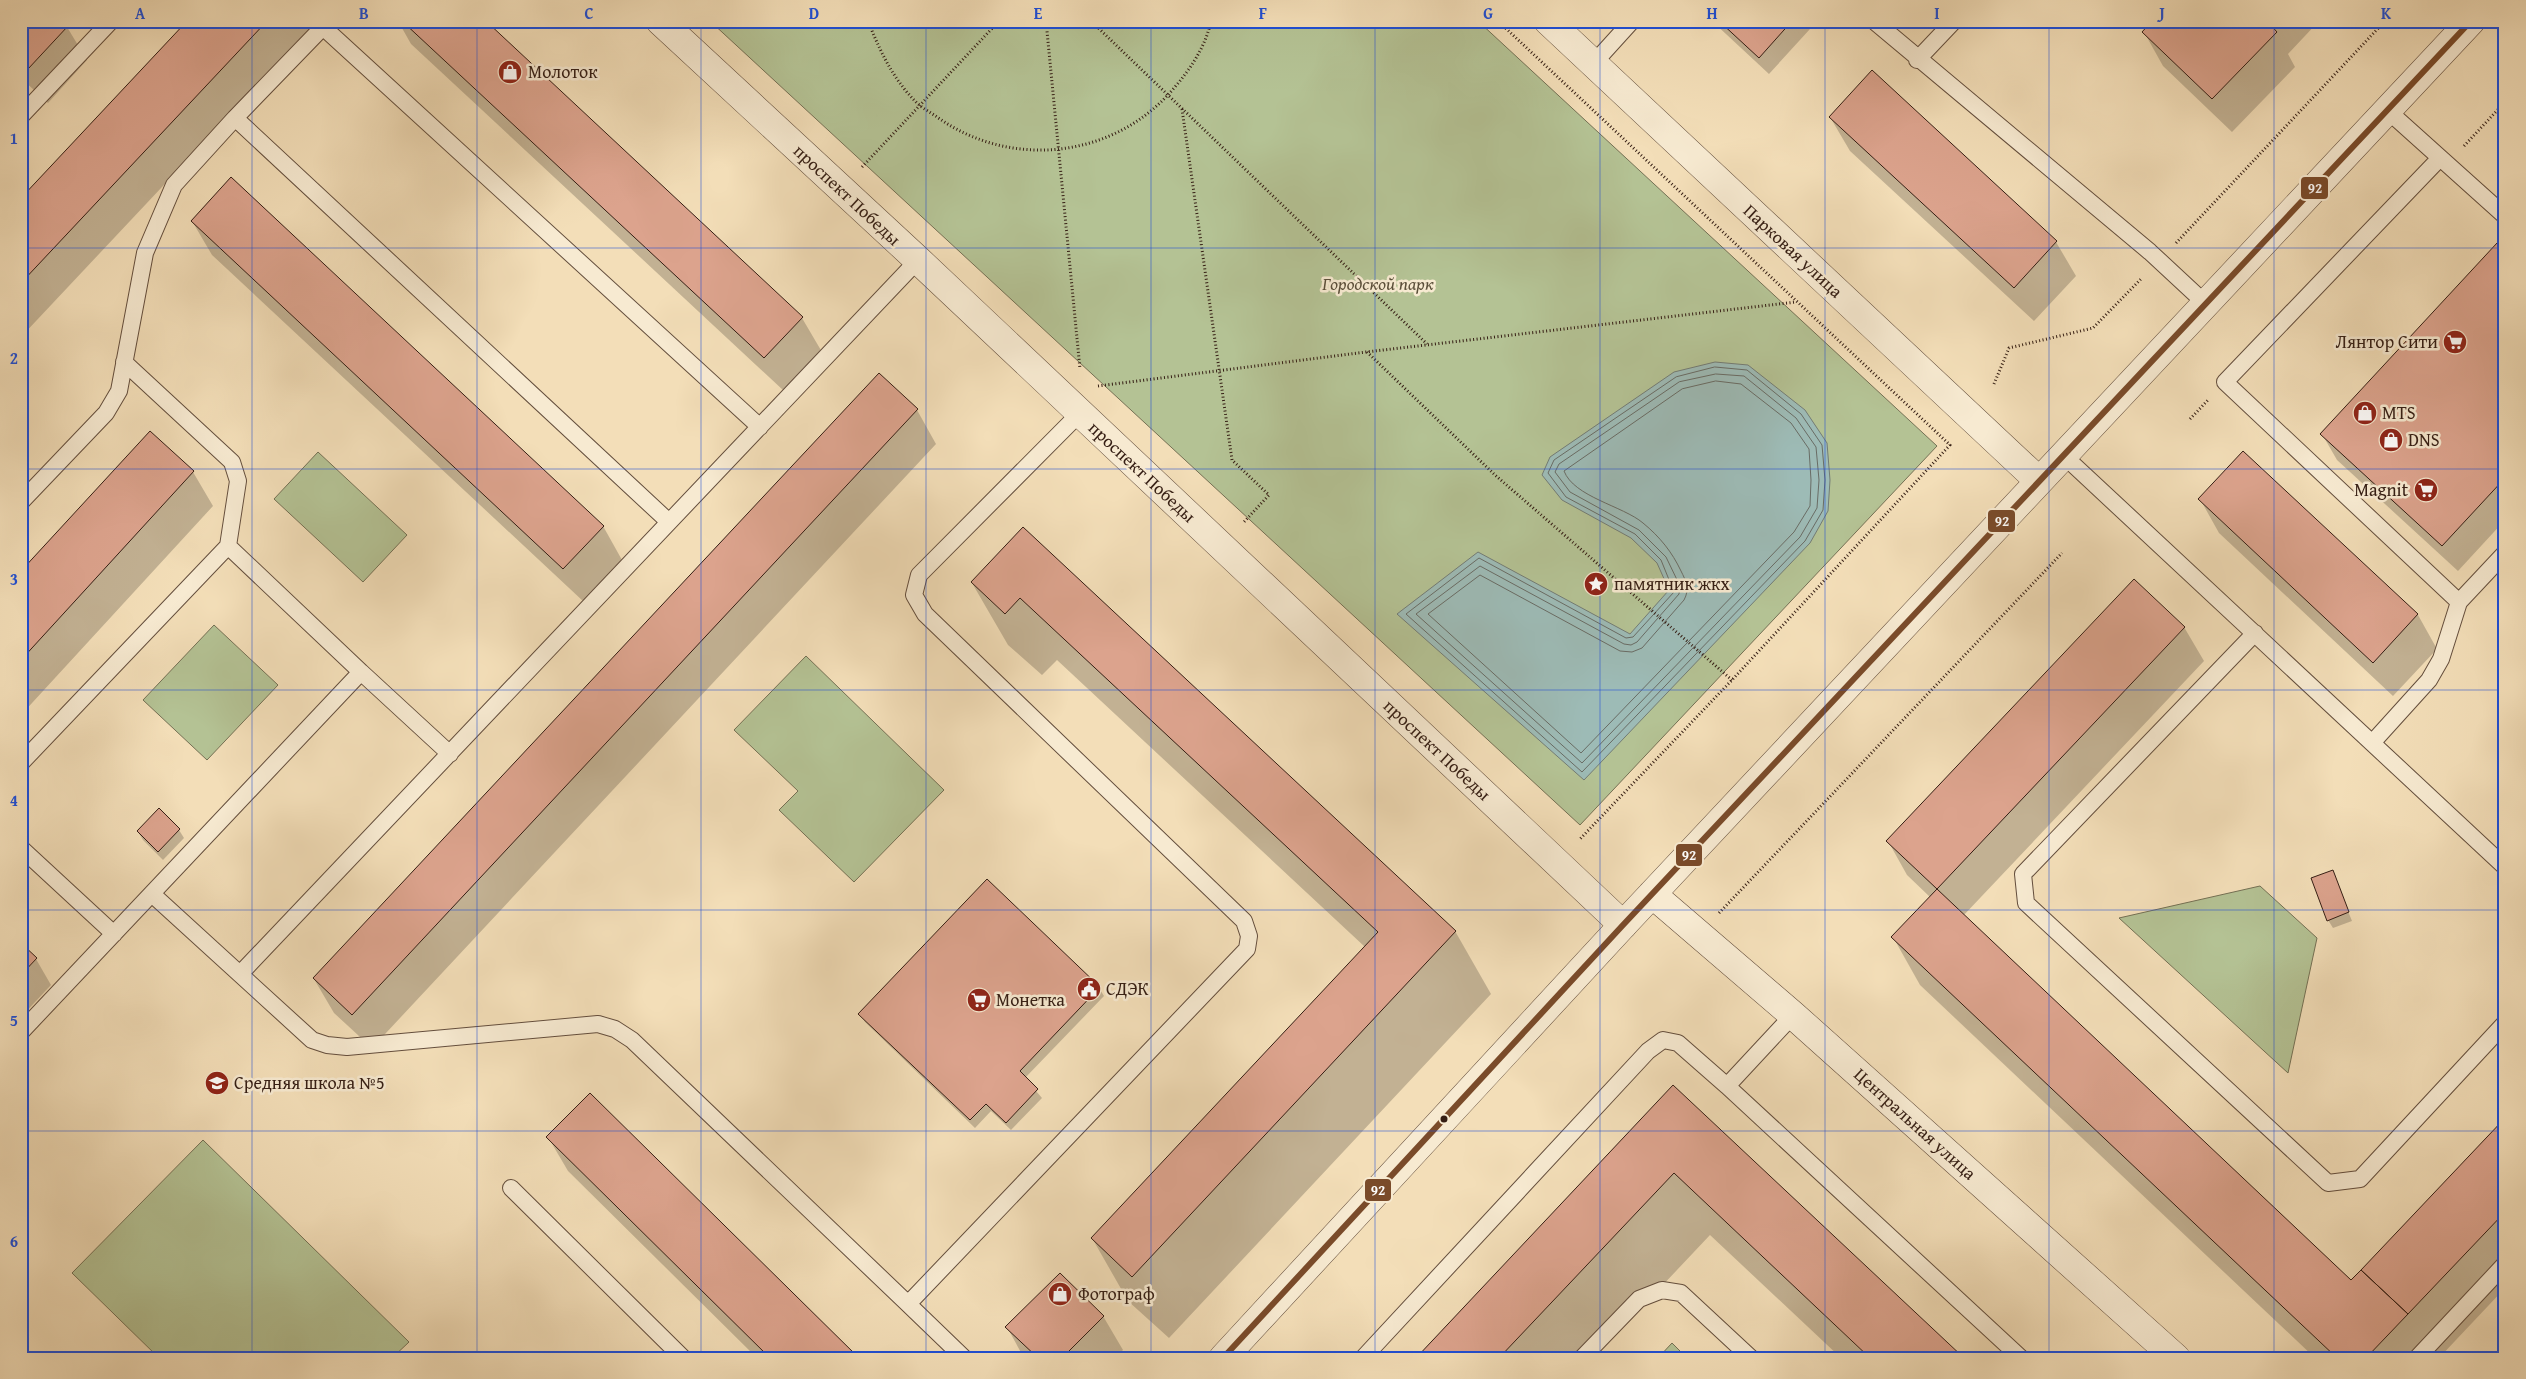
<svg xmlns="http://www.w3.org/2000/svg" width="2526" height="1379" font-family="'Gentium Book Plus',serif">
	<rect width="100%" height="100%" fill="#f3deb8"/>
	<filter id="stains"><feTurbulence type="fractalNoise" baseFrequency=".004" numOctaves="4"/><feColorMatrix values="0 0 0 0 .2 0 0 0 0 .09 0 0 0 0 .02 0 0 0 .5 -.17"/></filter>
	<radialGradient id="worn" r=".72"><stop offset=".6" stop-color="#630" stop-opacity="0"/><stop offset="1" stop-color="#630" stop-opacity=".3"/></radialGradient>
	<path fill="#b4c294" stroke="#747054" d="M710,21H1478L1937,446L1580,825Z
		M318,452L407,535L363,582L274,499Z
		M214,625L278,685L207,760L143,700Z
		M806,656L944,790L854,882L779,810L798,791L734,730Z
		M2260,886L2317,938L2288,1073L2119,918Z
		M203,1140L409,1342L392,1358H159L72,1273Z
		M1672,1343L1687,1358H1658Z"/>
	<path fill="#9dbbb6" stroke="#737c75" d="M1715,362L1748,365L1805,410L1827,443L1830,480L1828,511L1810,543L1584,780L1397,614L1478,552L1630,634L1669,590L1657,563L1631,538L1562,500L1542,475L1550,457L1674,372Z"/>
	<path fill="#0003" d="M21,21L67,27L87,60L48,103L21,78Z
		M189,21H318L21,337V200Z
		M398,21H484L802,318L822,352L784,391L411,44Z
		M1712,21H1806L1810,29L1769,74Z
		M2154,21H2319L2288,54L2295,67L2232,132L2163,66L2144,32Z
		M1872,72L2056,242L2076,276L2034,321L1850,151L1830,117Z
		M192,221L603,526L622,560L584,602L212,255Z
		M2505,252V520L2458,571L2337,460L2322,434Z
		M917,410L936,444L372,1048L334,1013L314,979Z
		M150,433L193,472L213,506L21,715V573Z
		M2244,453L2418,615L2437,649L2393,696L2219,533L2200,499Z
		M1023,528L1455,931L1491,994L1169,1338L1128,1301L1092,1238L1365,947L1057,660L1042,675L1008,645L972,583Z
		M2184,627L2204,661L1963,916L2351,1282L2505,1120V1288L2439,1358H2315L1920,985L1893,937L1931,898L1907,875L1888,841Z
		M159,810L179,830L184,838L163,860L143,840L138,832Z
		M2332,872L2352,921L2333,928L2328,920Z
		M21,945L36,959L51,985L21,1017Z
		M1099,988L1104,996L1025,1078L1042,1098L1011,1130L991,1111L975,1128L865,1022L860,1014Z
		M1673,1086L1962,1358H1841L1710,1235L1594,1358H1417Z
		M548,1137L857,1358H757L568,1171Z
		M1103,1316L1123,1350L1115,1358H1024L1007,1327Z"/>
	<g fill="none" stroke-linecap="round" stroke-linejoin="round">
		<path stroke="#696c65" stroke-width="1" d="M1715,367L1747,370L1801,414L1822,445L1825,480L1823,510L1805,541L1582,772L1406,614L1479,558L1626,638L1633,637L1674,592L1661,560L1635,534L1566,497L1548,473L1554,460L1676,377Z
			M1716,374L1744,376L1796,418L1816,447L1819,480L1817,508L1800,537L1582,763L1416,614L1480,566L1624,644L1631,645L1637,642L1679,594L1680,586L1666,557L1639,530L1570,492L1555,472L1559,464L1679,382Z
			M1716,381L1741,384L1791,423L1809,449L1811,480L1810,506L1794,532L1581,753L1428,614L1480,575L1620,651L1632,652L1642,648L1684,600C1690,589 1686,581 1681,571C1672,552 1660,537 1643,523C1623,506 1574,497 1564,471L1682,389Z"/>
	</g>
	<path fill="#dca38d" stroke="#351e14" d="M21,21H64L68,26L28,69L21,63Z
		M187,21H267L21,283V198Z
		M402,21H486L803,317L764,358Z
		M1719,21H1792L1759,58Z
		M2152,21H2267L2277,32L2212,99L2142,32Z
		M1872,70L2057,241L2014,288L1829,117Z
		M231,177L604,526L563,569L191,221Z
		M2497,243L2505,250V478L2442,546L2320,434Z
		M879,373L918,409L352,1015L313,978Z
		M150,431L194,471L21,660V571Z
		M2243,451L2418,614L2373,663L2198,499Z
		M1023,527L1456,931L1132,1277L1091,1238L1378,932L1020,598L1005,614L971,582Z
		M2134,579L2185,627L1937,889L1886,841Z
		M159,808L180,829L158,852L137,831Z
		M2333,870L2349,912L2327,921L2311,878Z
		M987,879L1100,987L1020,1071L1038,1089L1006,1123L986,1104L970,1120L858,1014Z
		M1937,889L2351,1280L2361,1270L2408,1314L2366,1358H2337L1891,937Z
		M21,943L37,958L21,975Z
		M1673,1085L1964,1358H1870L1674,1173L1499,1358H1416Z
		M590,1093L859,1358H770L546,1137Z
		M2505,1118V1212L2408,1314L2361,1270Z
		M1060,1273L1104,1316L1062,1358H1038L1005,1327Z"/>
	<g fill="none" stroke-linecap="round" stroke-linejoin="round">
		<g stroke="#644e3d" stroke-width="18">
			<path id="service" d="M1874,21L2150,252L2206,304
				M1917,60L1954,21
				M1593,64L1632,21
				M2387,110L2505,216
				M21,116L111,21
				M124,362L232,462L238,481L228,546
				M2063,455L2505,867
				M21,502L106,413L119,391L145,253L174,185L235,118
				M669,522L235,118L323,27L760,427
				M2459,602L2505,553
				M2255,633L2023,874L2026,903L2328,1183L2360,1179L2505,1023
				M361,672L450,754
				M2372,743L2429,680L2441,659L2459,602L2225,382L2440,158
				M21,763L228,546L361,672L21,1032
				M21,848L114,934
				M152,894L312,1040L327,1045L347,1047L598,1024L615,1029L632,1040L908,1304
				M240,974L918,260
				M1727,1086L1793,1015
				M511,1188L683,1358
				M964,1358L908,1304L1247,949L1249,936L1244,921L925,614L914,595L919,575L1080,413
				M1363,1358L1648,1051L1663,1040L1678,1043L1727,1086L2021,1358
				M1582,1358L1639,1299L1662,1290L1681,1293L1751,1358
				M2417,1358L2505,1264"/>
		</g>
		<g stroke="#644e3d" stroke-width="29">
			<path id="minor" d="M660,21L918,260L1623,925"/>
		</g>
		<g stroke="#644e3d" stroke-width="29">
			<path id="tertiary" d="M1548,21L2039,481
				M1652,894L1793,1015L2176,1358
				M1223,1358L1623,925L2471,21"/>
		</g>
		<path stroke="#351e14" stroke-width="3" stroke-dasharray="1 2.5" stroke-linecap="butt" d="M868,21C880,51 893,79 916,102C922,108 930,112 937,117C1007,167 1104,160 1165,98C1185,77 1205,50 1211,21
			M1046,21L1080,369
			M1091,21L1427,344
			M1498,21L1950,445L1732,680L1580,839
			M1182,109L1232,460L1269,495L1243,523
			M2464,146L2505,102
			M862,167L999,21
			M2176,243L2385,21
			M1367,352L1495,475L1732,680
			M1994,384L2009,348L2093,328L2142,278
			M1098,386L1366,352L1796,302
			M2190,419L2209,399
			M1719,913L2062,553"/>
		<use href="#service" stroke="#f7ead1" stroke-width="16"/>
		<use href="#minor" stroke="#f7ead1" stroke-width="28"/>
		<use href="#tertiary" stroke="#f7ead1" stroke-width="28"/>
		<g stroke="#f7ead1" stroke-width="10">
			<path id="bus-1" d="M1223,1358L1623,925L2471,21"/>
		</g>
		<use href="#bus-1" stroke="#7a4b2a" stroke-width="6"/>
	</g>
	<path fill="none" stroke="#1d4ed8" stroke-width="1" stroke-opacity="0.55" d="M252,21V1358M477,21V1358M701,21V1358M926,21V1358M1151,21V1358M1375,21V1358M1600,21V1358M1825,21V1358M2049,21V1358M2274,21V1358M21,248H2505M21,469H2505M21,690H2505M21,910H2505M21,1131H2505"/>
	<defs>
		<g id="shop-disc" transform="scale(1.25)"><circle r="9.5" fill="#8f2418" stroke="#f7ead1"/><path d="M-5-2.5h2.3a2.7 3.5 0 0 1 5.4 0H5L5.5 6h-11ZM-1.5-2.5h3a1.5 2.3 0 0 0-3 0Z" fill="#fff"/></g>
		<g id="supermarket-disc" transform="scale(1.25)"><circle r="9.5" fill="#8f2418" stroke="#f7ead1"/><path d="M-6-5.5h2.5l.6 2H6L4.5 2H-2.5L-4.4-4H-6ZM-1.5 3.2a1.3 1.3 0 1 0 .1 0ZM3 3.2a1.3 1.3 0 1 0 .1 0Z" fill="#fff"/></g>
		<g id="sight-disc" transform="scale(1.25)"><circle r="9.5" fill="#8f2418" stroke="#f7ead1"/><path d="M0-6L1.8-2.2L6-1.7L2.9 1.2L3.7 5.4L0 3.3L-3.7 5.4L-2.9 1.2L-6-1.7L-1.8-2.2Z" fill="#fff"/></g>
		<g id="civic-disc" transform="scale(1.25)"><circle r="9.5" fill="#8f2418" stroke="#f7ead1"/><path d="M-.6-6.5H3V-4.5H.6V-3L4-1V1h2V6H-6V1h2V-1L-.6-3ZM-1.2 2.5V6h2.4V2.5Z" fill="#fff"/></g>
		<g id="school-disc" transform="scale(1.25)"><circle r="9.5" fill="#8f2418" stroke="#f7ead1"/><path d="M0-5L7-2L0 1L-7-2ZM-4 1L0 2.5L4 1V4Q0 6-4 4Z" fill="#fff"/></g>
	</defs>
	<g fill-rule="evenodd">
		<use href="#shop-disc" x="510" y="72"/>
		<use href="#supermarket-disc" x="2455" y="342"/>
		<use href="#shop-disc" x="2365" y="413"/>
		<use href="#shop-disc" x="2391" y="440"/>
		<use href="#supermarket-disc" x="2426" y="490"/>
		<use href="#sight-disc" x="1596" y="584"/>
		<use href="#civic-disc" x="1089" y="989"/>
		<use href="#supermarket-disc" x="979" y="1000"/>
		<use href="#school-disc" x="217" y="1083"/>
		<use href="#shop-disc" x="1060" y="1294"/>
	</g>
	<circle fill="#351e14" stroke="#f7ead1" stroke-width="2" cx="1444" cy="1119" r="4.5"/>
	<g text-anchor="middle" stroke-width="5" stroke-linejoin="round" paint-order="stroke">
		<g font-size="18" fill="#351e14" stroke="#f7ead1" text-anchor="start">
			<text x="528" y="78">Молоток</text>
			<text x="2438" y="348" text-anchor="end">Лянтор Сити</text>
			<text x="2382" y="419">MTS</text>
			<text x="2408" y="446">DNS</text>
			<text x="2408" y="496" text-anchor="end">Magnit</text>
			<text x="1614" y="590">памятник жкх</text>
			<text x="1106" y="995">СДЭК</text>
			<text x="996" y="1006">Монетка</text>
			<text x="234" y="1089">Средняя школа №5</text>
			<text x="1078" y="1300">Фотограф</text>
		</g>
		<g font-size="18" fill="#351e14" stroke="#f7ead1">
			<text transform="translate(847 195) rotate(43)" y="6">проспект Победы</text>
			<text transform="translate(1793 251) rotate(43)" y="6">Парковая улица</text>
			<text transform="translate(1142 472) rotate(43)" y="6">проспект Победы</text>
			<text transform="translate(1437 750) rotate(43)" y="6">проспект Победы</text>
			<text transform="translate(1915 1124) rotate(42)" y="6">Центральная улица</text>
		</g>
		<g font-size="18" font-style="italic" fill="#5b4f3a" stroke="#f7ead1">
			<text x="1378" y="290">Городской парк</text>
		</g>
	</g>
	<g stroke="#f7ead1" stroke-width="2">
		<rect x="2300" y="176" width="29" height="24" rx="5" fill="#7a4b2a"/>
		<rect x="1987" y="509" width="29" height="24" rx="5" fill="#7a4b2a"/>
		<rect x="1675" y="843" width="28" height="24" rx="5" fill="#7a4b2a"/>
		<rect x="1364" y="1178" width="28" height="24" rx="5" fill="#7a4b2a"/>
	</g>
	<g font-size="14" text-anchor="middle" font-weight="bold" fill="#fff">
		<text x="2315" y="193">92</text>
		<text x="2002" y="526">92</text>
		<text x="1689" y="860">92</text>
		<text x="1378" y="1195">92</text>
	</g>
	<rect width="2526" height="1379" fill="none" stroke="#f3deb8" stroke-width="55"/>
	<rect x="28" y="28" width="2470" height="1324" fill="none" stroke="#1d4ed8" stroke-width="2"/>
	<g font-size="16" text-anchor="middle" font-weight="bold" fill="#1d4ed8">
		<text x="140" y="19">A</text>
		<text x="364" y="19">B</text>
		<text x="589" y="19">C</text>
		<text x="814" y="19">D</text>
		<text x="1038" y="19">E</text>
		<text x="1263" y="19">F</text>
		<text x="1488" y="19">G</text>
		<text x="1712" y="19">H</text>
		<text x="1937" y="19">I</text>
		<text x="2162" y="19">J</text>
		<text x="2386" y="19">K</text>
		<text x="14" y="144">1</text>
		<text x="14" y="364">2</text>
		<text x="14" y="585">3</text>
		<text x="14" y="806">4</text>
		<text x="14" y="1026">5</text>
		<text x="14" y="1247">6</text>
	</g>
	<rect width="100%" height="100%" filter="url(#stains)"/>
	<rect width="100%" height="100%" fill="url(#worn)"/>
</svg>
